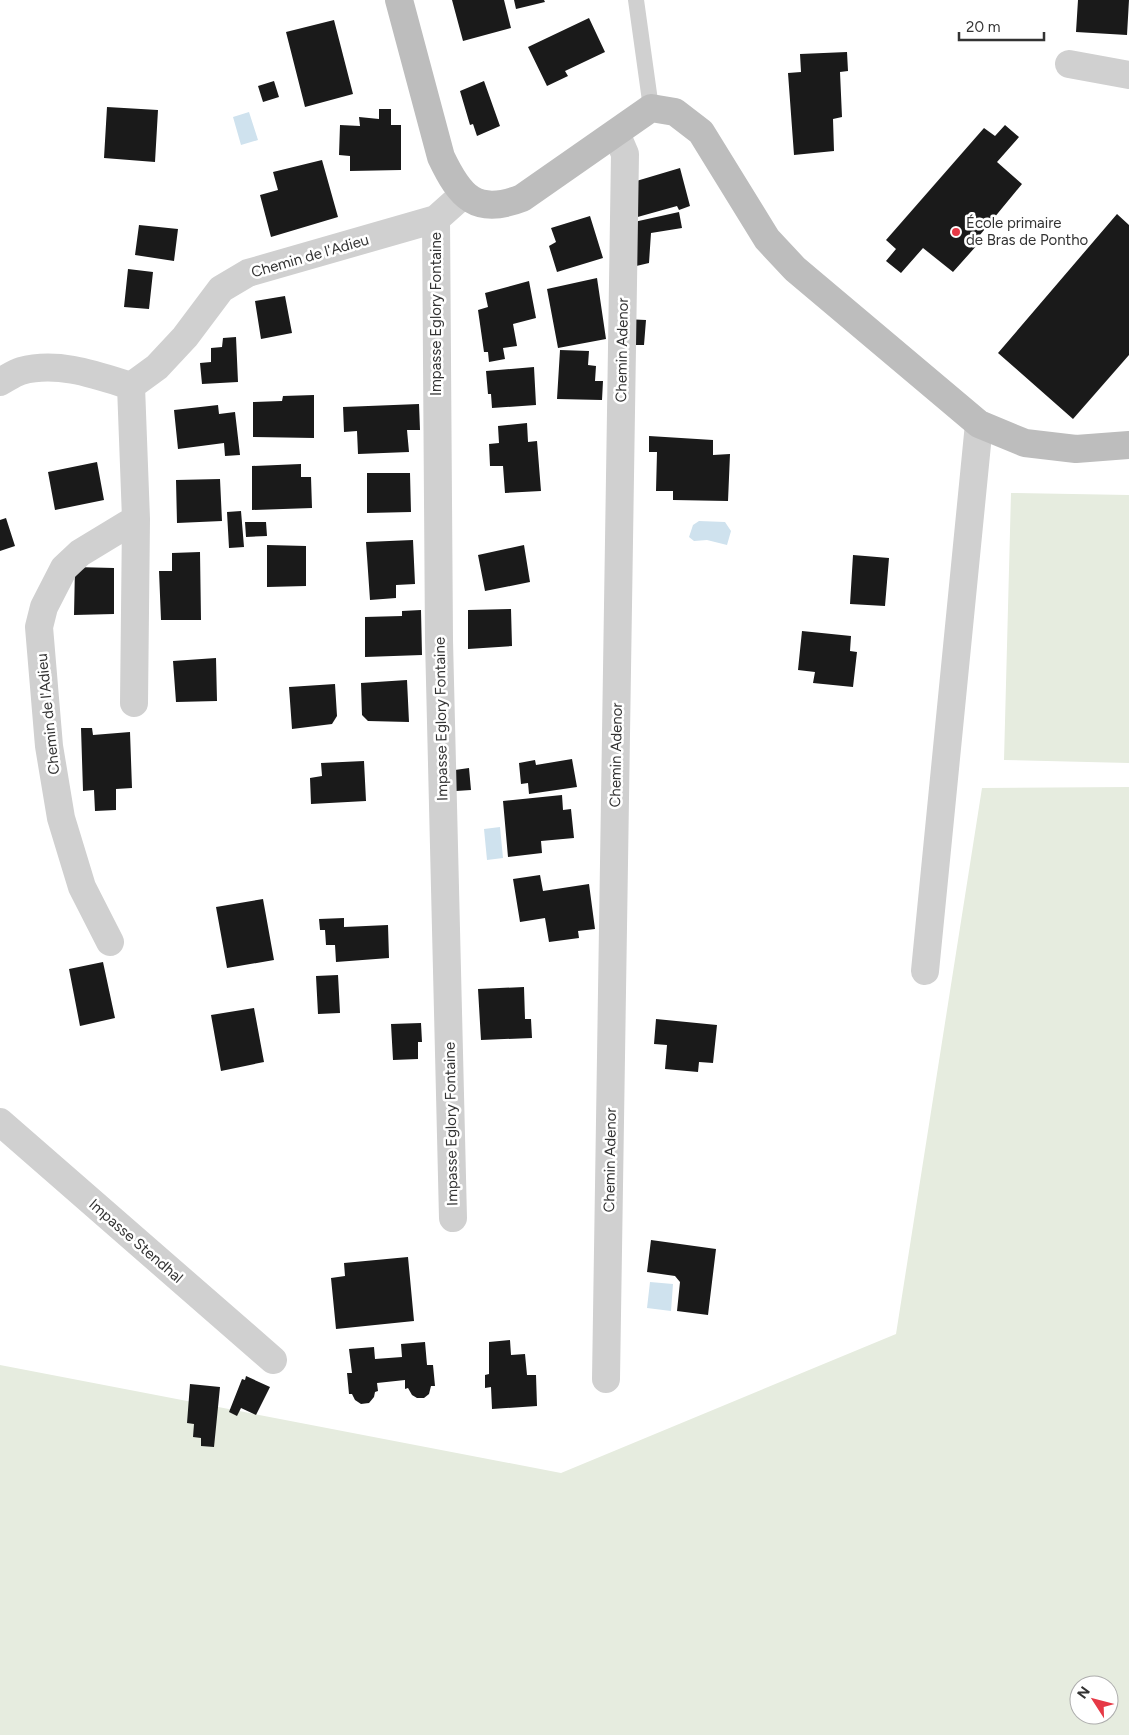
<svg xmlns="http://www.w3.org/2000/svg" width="1129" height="1735" font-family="Figtree,sans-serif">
	<rect width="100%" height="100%" fill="#fff"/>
	<path fill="#e6ecdf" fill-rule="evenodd" d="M1011,493L1129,495V763L1004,760Z
		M1129,787V1735H0V1365L561,1473L896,1334L982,788ZM1079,1685H1109V1715H1079Z"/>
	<path fill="#cfe2ee" d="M249,112L258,140L241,145L233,117Z
		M699,521L725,522L731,531L727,545L707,540L694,541L689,537L693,525Z
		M500,827L503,858L487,860L484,829Z
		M650,1282L673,1284L671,1311L647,1308Z"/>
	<path fill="#1a1a1a" d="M452,0H504L511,28L463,41Z
		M514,0H544L545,2L516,9Z
		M1078,0H1129L1127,35L1076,32Z
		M589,18L605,52L565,71L568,76L547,86L528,47Z
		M334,20L353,94L305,107L286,32Z
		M847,52L848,71L840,72L842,117L833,119L834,151L794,155L788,73L801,72L800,54Z
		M274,81L279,97L263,102L258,86Z
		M484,81L500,126L477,136L473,124L470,125L460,91Z
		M107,107L158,110L155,162L104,158Z
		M379,109H391V125H401V170L350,171V156L339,155L340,125L360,126L359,117L379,119Z
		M1005,125L1019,137L997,162L1022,184L975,241L978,244L953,272L923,248L901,273L886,261L896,249L886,240L984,128L995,136Z
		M322,160L338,217L271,237L260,195L278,190L273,172Z
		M680,168L690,206L679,210L677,206L634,218L633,182Z
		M679,212L682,228L651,233L649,263L632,267L634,222Z
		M1117,214L1129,225V355L1073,419L998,353Z
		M590,216L603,258L557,272L549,246L556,242L551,228Z
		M139,225L178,229L174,261L135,255Z
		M128,269L153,272L149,309L124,307Z
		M597,278L606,339L558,348L547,289Z
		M529,281L536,318L513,324L517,346L503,348L505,359L489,362L488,352H484L478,310L488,307L485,293Z
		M285,296L292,333L261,339L255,301Z
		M624,319L646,320L644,345H622Z
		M236,337L238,382L202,384L200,363L211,362V348L222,347L223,338Z
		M560,350L589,351L588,365L596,366L595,381H603L602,400L557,399Z
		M534,367L536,405L492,408L491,394H488L486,371Z
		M314,395V438L253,437V402L282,401L283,396Z
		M419,404L420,430H407L409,452L358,454L357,431L344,432L343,407Z
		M218,405L219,414L235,412L240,455L225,456L224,443L178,449L174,410Z
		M527,423L528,442L537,441L541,491L505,493L503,466H490L489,444L499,443L498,426Z
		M649,436L713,440V455L730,454L728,501L673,500V491H656L657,452H649Z
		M97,462L104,500L55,510L48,472Z
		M301,464V477H311L312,508L252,510V466Z
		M367,473H410L411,512L367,513Z
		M220,479L222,521L177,523L176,480Z
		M241,511L244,547L229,548L227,512Z
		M6,518L15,546L0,551V520Z
		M245,522H266L267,536L246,537Z
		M413,540L415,584L396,585V598L370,600L366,542Z
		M267,545L306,546V586L267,587Z
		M524,545L530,582L485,591L478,555Z
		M200,552L201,620H161L159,571H172V553Z
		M853,555L889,558L885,606L850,604Z
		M75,567L114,568V614L74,615Z
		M511,609L512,646L468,649V610Z
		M421,610L422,655L365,657V617L402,616V611Z
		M802,631L851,636L850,651L857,652L853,687L813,683L815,672L798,670Z
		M216,658L217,701L176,702L173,661Z
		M407,680L409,722L368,721L362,715L361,683Z
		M335,684L337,716L332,724L292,729L289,687Z
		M81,728H92L93,735L130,732L132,788L116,789V810L95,811L94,790L83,791Z
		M572,759L577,787L529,794L528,783L521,784L519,763L535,760L536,765Z
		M364,761L366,801L311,804L310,778L322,776L321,763Z
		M469,768L471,790L456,791L455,770Z
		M562,795L563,810L571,809L574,838L541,841L542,853L508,857L503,801Z
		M540,875L543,891L589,884L595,929L578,931L579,938L549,942L545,918L520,922L513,879Z
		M263,899L274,960L227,968L216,907Z
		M344,918V927L388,925L389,958L336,962L335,945H326L325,930H320L319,919Z
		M103,962L115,1018L80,1026L69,969Z
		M338,975L340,1013L318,1014L316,976Z
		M524,987L525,1019H531L532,1038L481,1040L478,989Z
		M254,1008L264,1062L221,1071L211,1015Z
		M656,1019L717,1025L713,1063L699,1062L698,1072L665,1069L667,1045L654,1044Z
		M421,1023L422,1042H418V1059L393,1060L391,1024Z
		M651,1240L716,1249L708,1315L677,1311L680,1282L675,1276L647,1272Z
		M408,1257L414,1321L336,1329L331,1278L345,1276L344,1263Z
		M510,1340L511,1355L525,1354L527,1375H536L537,1406L492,1409L491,1387L485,1388V1375L489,1374V1342Z
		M425,1342L427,1365H433L435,1386H431L429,1394L424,1398H417L412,1395L408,1388L405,1389V1380L377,1383L378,1391L375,1392L374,1397L369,1403L361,1404L355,1400L352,1394H349L347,1373H352L349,1349L374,1347L375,1359L402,1357L401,1344Z
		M246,1376L270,1387L256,1415L241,1408L237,1416L229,1412L242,1379L245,1380Z
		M190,1384L220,1387L214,1447L201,1446V1438L193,1437L194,1424L187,1423Z"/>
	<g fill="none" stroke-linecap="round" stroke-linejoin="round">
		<path stroke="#d0d0d0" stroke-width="16" d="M636,0L651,108"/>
		<path stroke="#d0d0d0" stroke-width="28" d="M1069,64L1129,75
			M436,219L439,640L453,1218
			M0,382C6,379 14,373 21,371C58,361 96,375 131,386L157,367L185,337L221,289L248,273L436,219L464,194
			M131,386L136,519L134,703
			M110,942L82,887L61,818L49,746L39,627L44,607L64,568L80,553L136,519
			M925,971L979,424
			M0,1122L273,1360
			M606,1379L625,154L616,133"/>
		<path stroke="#bdbdbd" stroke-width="28" d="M399,0L441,157C460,197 476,216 522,198L651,108L675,112L701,132L767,239L795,269L979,424L1025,443L1076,449L1129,445"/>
	</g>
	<circle fill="#e63946" stroke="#fff" stroke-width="2" cx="956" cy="232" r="5"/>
	<g text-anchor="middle" stroke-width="5" stroke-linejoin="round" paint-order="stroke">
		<g font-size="15" fill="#333" stroke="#fff" text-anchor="start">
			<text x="966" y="228">École primaire<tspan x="966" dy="17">de Bras de Pontho</tspan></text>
		</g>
		<g font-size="15" fill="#333" stroke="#fff">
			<text transform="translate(310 256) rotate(-16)" y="5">Chemin de l'Adieu</text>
			<text transform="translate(436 314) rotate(-90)" y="5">Impasse Eglory Fontaine</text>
			<text transform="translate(622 350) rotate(-89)" y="5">Chemin Adenor</text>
			<text transform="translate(48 714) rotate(-96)" y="5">Chemin de l'Adieu</text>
			<text transform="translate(441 719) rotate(-91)" y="5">Impasse Eglory Fontaine</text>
			<text transform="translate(616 755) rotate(-89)" y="5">Chemin Adenor</text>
			<text transform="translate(451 1124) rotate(-91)" y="5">Impasse Eglory Fontaine</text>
			<text transform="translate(610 1160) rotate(-89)" y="5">Chemin Adenor</text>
			<text transform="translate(136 1241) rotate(41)" y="5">Impasse Stendhal</text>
		</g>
	</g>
	<g transform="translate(1094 1700) rotate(306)"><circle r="24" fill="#ffffff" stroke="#adadad"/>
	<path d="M0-4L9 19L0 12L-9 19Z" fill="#e63946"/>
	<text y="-8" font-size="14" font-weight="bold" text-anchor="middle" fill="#333333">N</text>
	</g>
	<path d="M959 32v8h85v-8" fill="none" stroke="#333333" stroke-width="2.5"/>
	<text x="966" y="32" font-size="15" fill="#333333" stroke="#ffffff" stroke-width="4" paint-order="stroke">20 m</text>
</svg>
